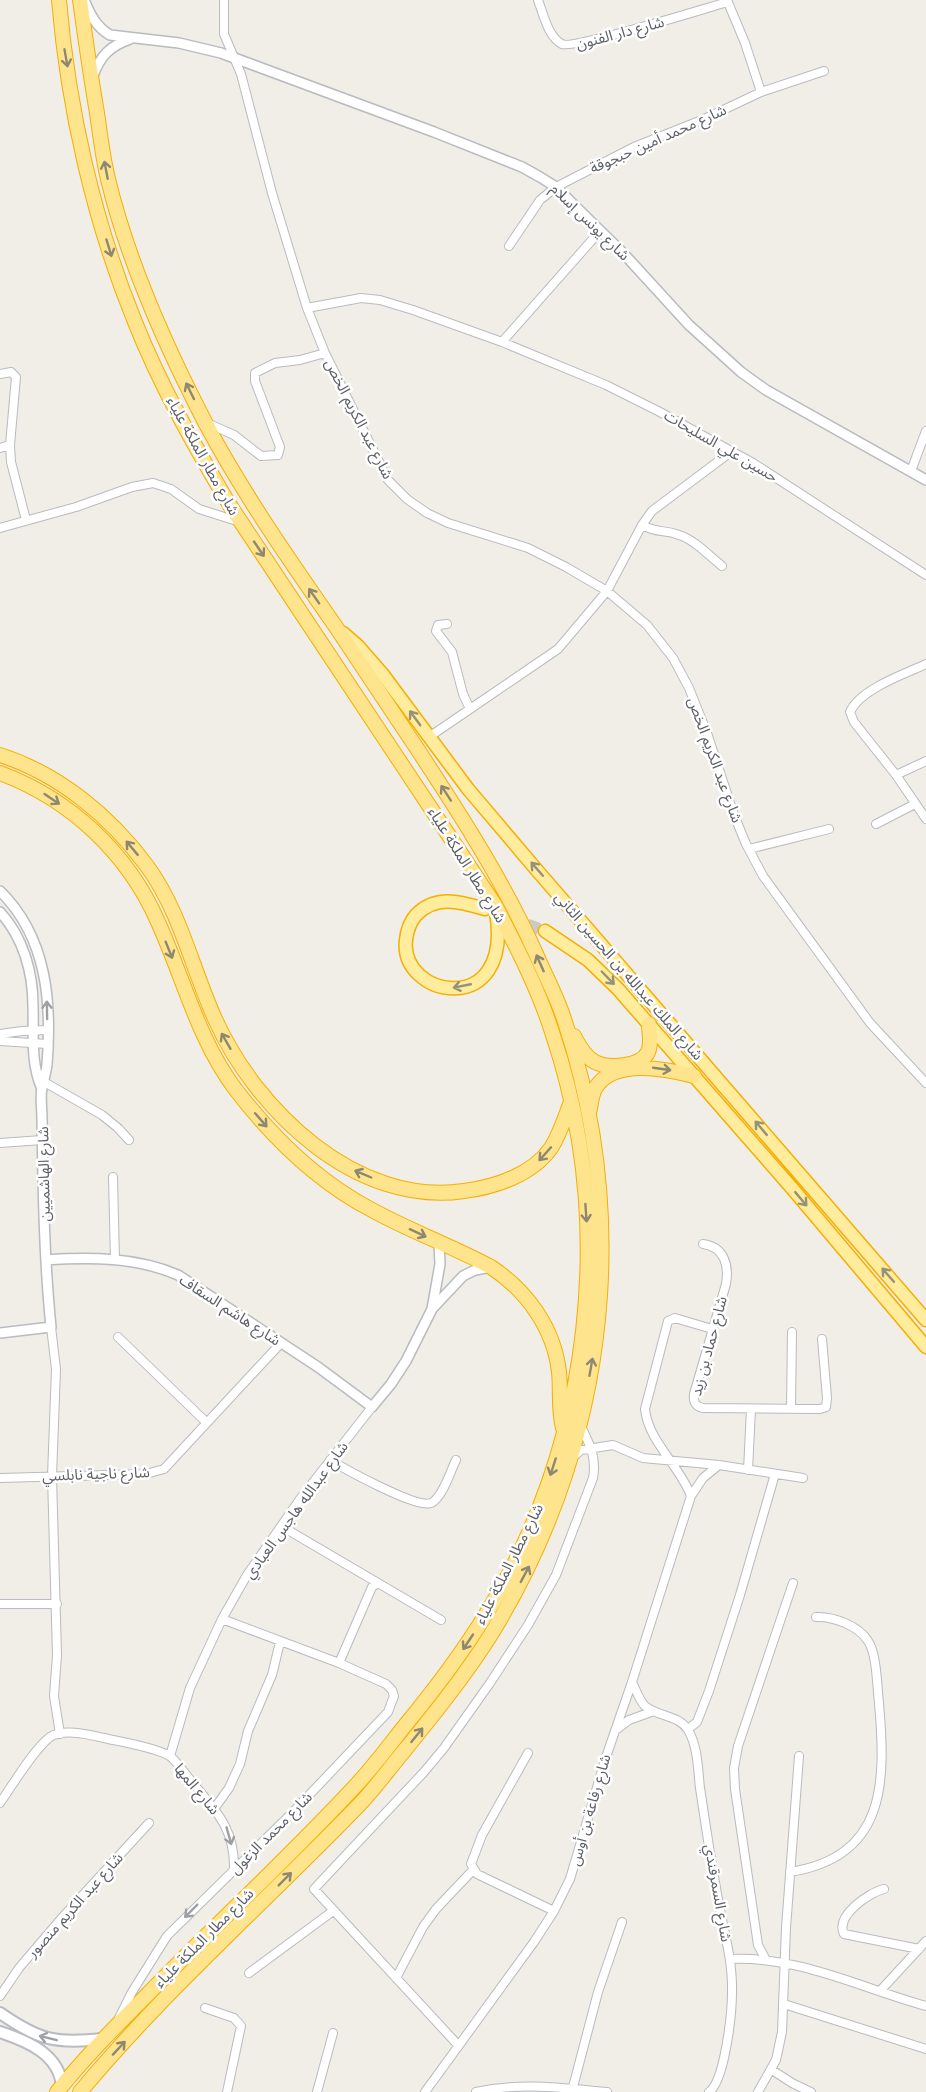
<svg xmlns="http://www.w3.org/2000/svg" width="926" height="2092" font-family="'Noto Sans','Noto Sans Arabic',sans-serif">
	<rect width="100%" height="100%" fill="#f0eee6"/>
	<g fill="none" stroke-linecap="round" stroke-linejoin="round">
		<path stroke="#cbcbc6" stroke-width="12" stroke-dasharray="12 6" stroke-linecap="butt" d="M494,912L545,931"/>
		<g stroke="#b8bbc0" stroke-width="10">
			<path id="minor" d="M224,0V34L241,74L272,193L307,308L325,353L388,480L407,499L427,513L448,523L528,548L566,567L607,591L647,625L673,658L689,688L707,733L734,815L746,844L763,876L870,1023L926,1083
				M538,0C543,13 548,37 562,44C573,50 706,8 728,2
				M727,0L745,43L761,92
				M509,246L540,200L556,187L634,147L702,120L761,92L824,71
				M307,308L361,298L380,300L413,310L502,342L606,385L658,411L753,463L926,575
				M502,342L600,231
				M0,374L11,372L16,377L10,445
				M207,423L234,435L261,456L278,455L280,447L255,381V373L275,363L300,360L325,353
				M0,448L10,445L11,462L26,520
				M911,471L926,431
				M642,525C659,534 664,529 679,535C695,540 709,556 722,566
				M0,528L76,507L132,487L153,483L171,489L199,509L240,522
				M447,624L438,625L436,631L452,652L463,694L470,709
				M926,664C905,674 860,689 850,712L854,722L896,775L926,819
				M429,737L558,649L607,591L642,525L652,511L732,451
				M896,775L926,761
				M876,824L915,804
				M749,849L829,829
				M0,1034L22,1031L47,1030
				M0,1041L47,1044
				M39,1079L102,1115L118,1128L129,1140
				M0,1143L42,1140
				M113,1177L115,1260
				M703,1244C725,1247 729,1266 726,1284L694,1394C693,1402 695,1406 703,1408L820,1409L826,1407L827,1398L822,1339
				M51,1327L56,1369L52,1476L57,1655L54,1696L60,1734
				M118,1337L206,1422
				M791,1408L792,1332
				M572,1458L581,1450L613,1445L643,1458L719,1465L803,1478
				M330,1460C345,1469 417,1509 431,1503C442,1499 451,1470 456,1460
				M748,1470L751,1409
				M0,1478L146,1474L164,1469L281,1343
				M691,1496C680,1466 648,1441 645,1409L668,1321L675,1318L712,1329
				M281,1526L441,1620
				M0,1604H57
				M339,1663L372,1587L378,1583
				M632,1682C636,1690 639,1700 645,1706C658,1717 679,1715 688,1730C698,1746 698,1771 700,1788C705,1821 710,1855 716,1888C721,1922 733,1957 732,1992C732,2012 725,2081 709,2092
				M617,1729L629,1720L654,1711
				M688,1729L697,1722L709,1691L740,1595L775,1474
				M528,1753L482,1835L471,1864L477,1874L554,1911
				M170,1756L190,1688L222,1619L247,1575L300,1499L372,1407
				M0,1803C12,1786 34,1749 50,1737C64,1728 90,1735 104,1738C121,1742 159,1748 171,1757C179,1764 185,1774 192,1782C217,1812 235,1829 234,1870
				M214,1809L229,1788L240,1764L248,1731L272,1675L280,1642
				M790,1872C886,1857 886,1783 879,1703C877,1687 877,1654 868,1641C859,1626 833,1616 816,1617
				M884,1889C868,1893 835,1916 844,1934L919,1949
				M730,1959C799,1956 861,1988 926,2006
				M766,1960L758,1945L735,1789L734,1768L738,1746L793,1583
				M249,1973L333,1911
				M396,1978L423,1927L436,1909L473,1870
				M881,1990L926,1941
				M0,1996L19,1968L60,1920L149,1823
				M784,2004L926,2049
				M205,2008L234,2018L241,2026L227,2092
				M119,2018L132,1992L167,1936L293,1812L388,1712L394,1696L392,1690L386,1684L339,1663L222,1619
				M458,2045L314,1889L424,1772L444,1748L490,1683L528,1625L556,1575L593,1478C597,1457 589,1443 580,1424
				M772,2070L792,2083L811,2092
				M573,2087L598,1992L622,1922
				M317,2092L333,2033
				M425,2092L534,1942L554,1911L570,1879L606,1757L632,1682L691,1496L703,1478L719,1465
				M476,2092C521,2082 562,2088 607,2092
				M758,2092L776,2060L782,2032L786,1928L799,1756"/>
		</g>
		<g stroke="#b8bbc0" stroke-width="12">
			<path id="tertiary" d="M84,0C90,14 96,27 110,35L179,43L221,53L434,132L522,167L540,177L556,187L577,208L624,254L689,325L741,372L766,390L926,480
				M93,76C100,56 110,46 130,39
				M0,891C47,937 52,1002 47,1065C46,1072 44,1079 42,1087C40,1097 42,1108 42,1119C43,1188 44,1258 51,1327L0,1333
				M0,912C23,937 33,972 33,1006C34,1034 30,1062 42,1089
				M46,1260C90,1257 137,1257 178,1275L318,1367L372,1407L391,1384L406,1361L432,1309L440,1264L439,1243
				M432,1309L463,1276L475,1270L491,1267"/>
		</g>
		<g stroke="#b9bcc2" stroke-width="14">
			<path id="secondary" d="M0,2013C39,2040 55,2044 102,2039
				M0,2032C27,2041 59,2054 62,2086"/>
		</g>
		<g stroke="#f6ae00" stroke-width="15">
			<path id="trunk" d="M343,633L358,646L384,676L468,789L535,868L926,1320
				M485,909C461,902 436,894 416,915C410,922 407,930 406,940C399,998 514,1020 496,912
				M545,931L588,960L618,989L791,1187L926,1347"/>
		</g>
		<g stroke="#f6ae00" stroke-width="16">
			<path id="motorway" d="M80,0C85,36 90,72 96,107C100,131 102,155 108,179C128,263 166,347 206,424C244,495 290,561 336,627C363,667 389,707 416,747C460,814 504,882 537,956C546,977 558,999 565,1022C594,1110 606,1203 600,1295C592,1416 554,1533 490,1636C464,1677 434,1714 404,1751C388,1770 374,1790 357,1807C265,1902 165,1990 80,2092
				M0,755C59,774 110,816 147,866C180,911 192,968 215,1019C256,1110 356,1207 464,1191C495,1187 532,1175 551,1148C560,1134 565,1117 571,1102
				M0,773C70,799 128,853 158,922C184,979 198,1040 236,1090C273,1138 318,1182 372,1210C410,1231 452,1246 491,1267C527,1291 554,1328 559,1372C561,1391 558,1409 563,1428
				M574,1036C579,1046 585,1057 595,1062C608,1069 641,1067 648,1052C652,1044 649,1032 649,1024
				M590,1109C591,1102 592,1093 596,1087C615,1058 667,1069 694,1076
				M57,2092C85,2057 116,2026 147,1995C217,1923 291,1856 359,1782C376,1763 391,1743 407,1723C435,1689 462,1653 485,1616C592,1443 617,1225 552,1032C538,988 516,946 495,905L229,504C194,445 160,385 135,322C94,222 68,108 59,0"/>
		</g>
		<use href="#minor" stroke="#fff" stroke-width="8"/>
		<use href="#tertiary" stroke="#fff" stroke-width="9"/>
		<use href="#secondary" stroke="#fff" stroke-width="10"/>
		<use href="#trunk" stroke="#ffec9d" stroke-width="12"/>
		<use href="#motorway" stroke="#ffe48e" stroke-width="14"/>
	</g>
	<defs><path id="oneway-shaft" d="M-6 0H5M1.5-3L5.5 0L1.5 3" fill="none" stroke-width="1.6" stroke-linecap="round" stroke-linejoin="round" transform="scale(1.5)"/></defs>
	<g stroke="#8e8873">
		<use href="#oneway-shaft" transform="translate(66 58) rotate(80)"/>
		<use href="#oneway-shaft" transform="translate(106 170) rotate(-101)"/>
		<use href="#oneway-shaft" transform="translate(109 248) rotate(73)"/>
		<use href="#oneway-shaft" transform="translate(190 391) rotate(-116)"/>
		<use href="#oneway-shaft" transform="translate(259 549) rotate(56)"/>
		<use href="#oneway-shaft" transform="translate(314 596) rotate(-125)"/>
		<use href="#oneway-shaft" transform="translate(446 793) rotate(-123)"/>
		<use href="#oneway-shaft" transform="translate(52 799) rotate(34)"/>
		<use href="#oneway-shaft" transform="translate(132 848) rotate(-130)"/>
		<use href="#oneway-shaft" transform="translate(169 950) rotate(68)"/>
		<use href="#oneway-shaft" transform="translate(540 963) rotate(-114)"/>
		<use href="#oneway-shaft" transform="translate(226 1041) rotate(-120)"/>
		<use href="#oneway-shaft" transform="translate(662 1069) rotate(8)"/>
		<use href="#oneway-shaft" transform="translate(261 1120) rotate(49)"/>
		<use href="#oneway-shaft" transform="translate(545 1154) rotate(132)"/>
		<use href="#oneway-shaft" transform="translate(363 1174) rotate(-157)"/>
		<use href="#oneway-shaft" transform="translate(586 1213) rotate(86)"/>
		<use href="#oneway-shaft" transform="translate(418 1233) rotate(25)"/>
		<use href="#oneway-shaft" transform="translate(591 1367) rotate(-80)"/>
		<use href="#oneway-shaft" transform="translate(553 1467) rotate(108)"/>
		<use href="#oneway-shaft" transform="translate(525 1574) rotate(-62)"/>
		<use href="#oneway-shaft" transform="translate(468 1642) rotate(124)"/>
		<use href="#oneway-shaft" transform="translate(417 1735) rotate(-51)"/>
		<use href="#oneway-shaft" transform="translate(285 1879) rotate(-45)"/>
		<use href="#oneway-shaft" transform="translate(119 2048) rotate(-47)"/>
	</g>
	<g stroke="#96927a">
		<use href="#oneway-shaft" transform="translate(415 718) rotate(-126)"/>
		<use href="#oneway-shaft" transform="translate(537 869) rotate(-131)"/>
		<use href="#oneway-shaft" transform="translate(608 978) rotate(46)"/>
		<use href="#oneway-shaft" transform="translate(462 986) rotate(169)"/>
		<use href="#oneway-shaft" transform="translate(761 1128) rotate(-130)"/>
		<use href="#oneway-shaft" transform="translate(801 1199) rotate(50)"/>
		<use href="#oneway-shaft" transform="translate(888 1275) rotate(-131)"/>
	</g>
	<g stroke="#9ea0a4">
		<use href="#oneway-shaft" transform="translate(47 1010) rotate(-91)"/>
		<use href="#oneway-shaft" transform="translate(229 1836) rotate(74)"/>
		<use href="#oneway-shaft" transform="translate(191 1911) rotate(135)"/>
		<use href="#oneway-shaft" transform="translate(48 2038) rotate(-166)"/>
	</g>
	<g text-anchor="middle" stroke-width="5" stroke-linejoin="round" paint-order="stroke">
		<g font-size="15" fill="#5d6167" stroke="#fff">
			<text transform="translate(620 33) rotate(-15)" y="5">شارع دار الفنون</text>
			<text transform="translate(658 139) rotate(-24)" y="5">شارع محمد أمين حبجوقة</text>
			<text transform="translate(590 222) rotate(44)" y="5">شارع يونس إسلام</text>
			<text transform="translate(359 419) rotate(63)" y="5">شارع عبد الكريم الخص</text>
			<text transform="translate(721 446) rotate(30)" y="5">حسين علي السليحات</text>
			<text transform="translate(203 456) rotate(61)" y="5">شارع مطار الملكة علياء</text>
			<text transform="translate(715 760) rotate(70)" y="5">شارع عبد الكريم الخص</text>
			<text transform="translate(467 865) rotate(58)" y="5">شارع مطار الملكة علياء</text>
			<text transform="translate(629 976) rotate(49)" y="5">شارع الملك عبدالله بن الحسين الثاني</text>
			<text transform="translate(44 1174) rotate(-91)" y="5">شارع الهاشميين</text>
			<text transform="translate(230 1310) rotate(33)" y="5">شارع هاشم السقاف</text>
			<text transform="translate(709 1346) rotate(-75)" y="5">شارع حماد بن زيد</text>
			<text transform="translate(96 1474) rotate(-2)" y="5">شارع ناجية نابلسي</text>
			<text transform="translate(296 1510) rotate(-54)" y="5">شارع عبدالله هاجس العبادي</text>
			<text transform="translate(509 1564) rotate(-63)" y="5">شارع مطار الملكة علياء</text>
			<text transform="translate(197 1789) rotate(50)" y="5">شارع المها</text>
			<text transform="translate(590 1810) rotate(-74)" y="5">شارع رفاعة بن أوس</text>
			<text transform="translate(271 1833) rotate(-45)" y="5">شارع محمد الزغول</text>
			<text transform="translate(718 1893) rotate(80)" y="5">شارع السمرقندي</text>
			<text transform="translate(75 1905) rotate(-48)" y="5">شارع عبد الكريم منصور</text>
			<text transform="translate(204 1938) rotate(-45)" y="5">شارع مطار الملكة علياء</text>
		</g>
	</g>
</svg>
